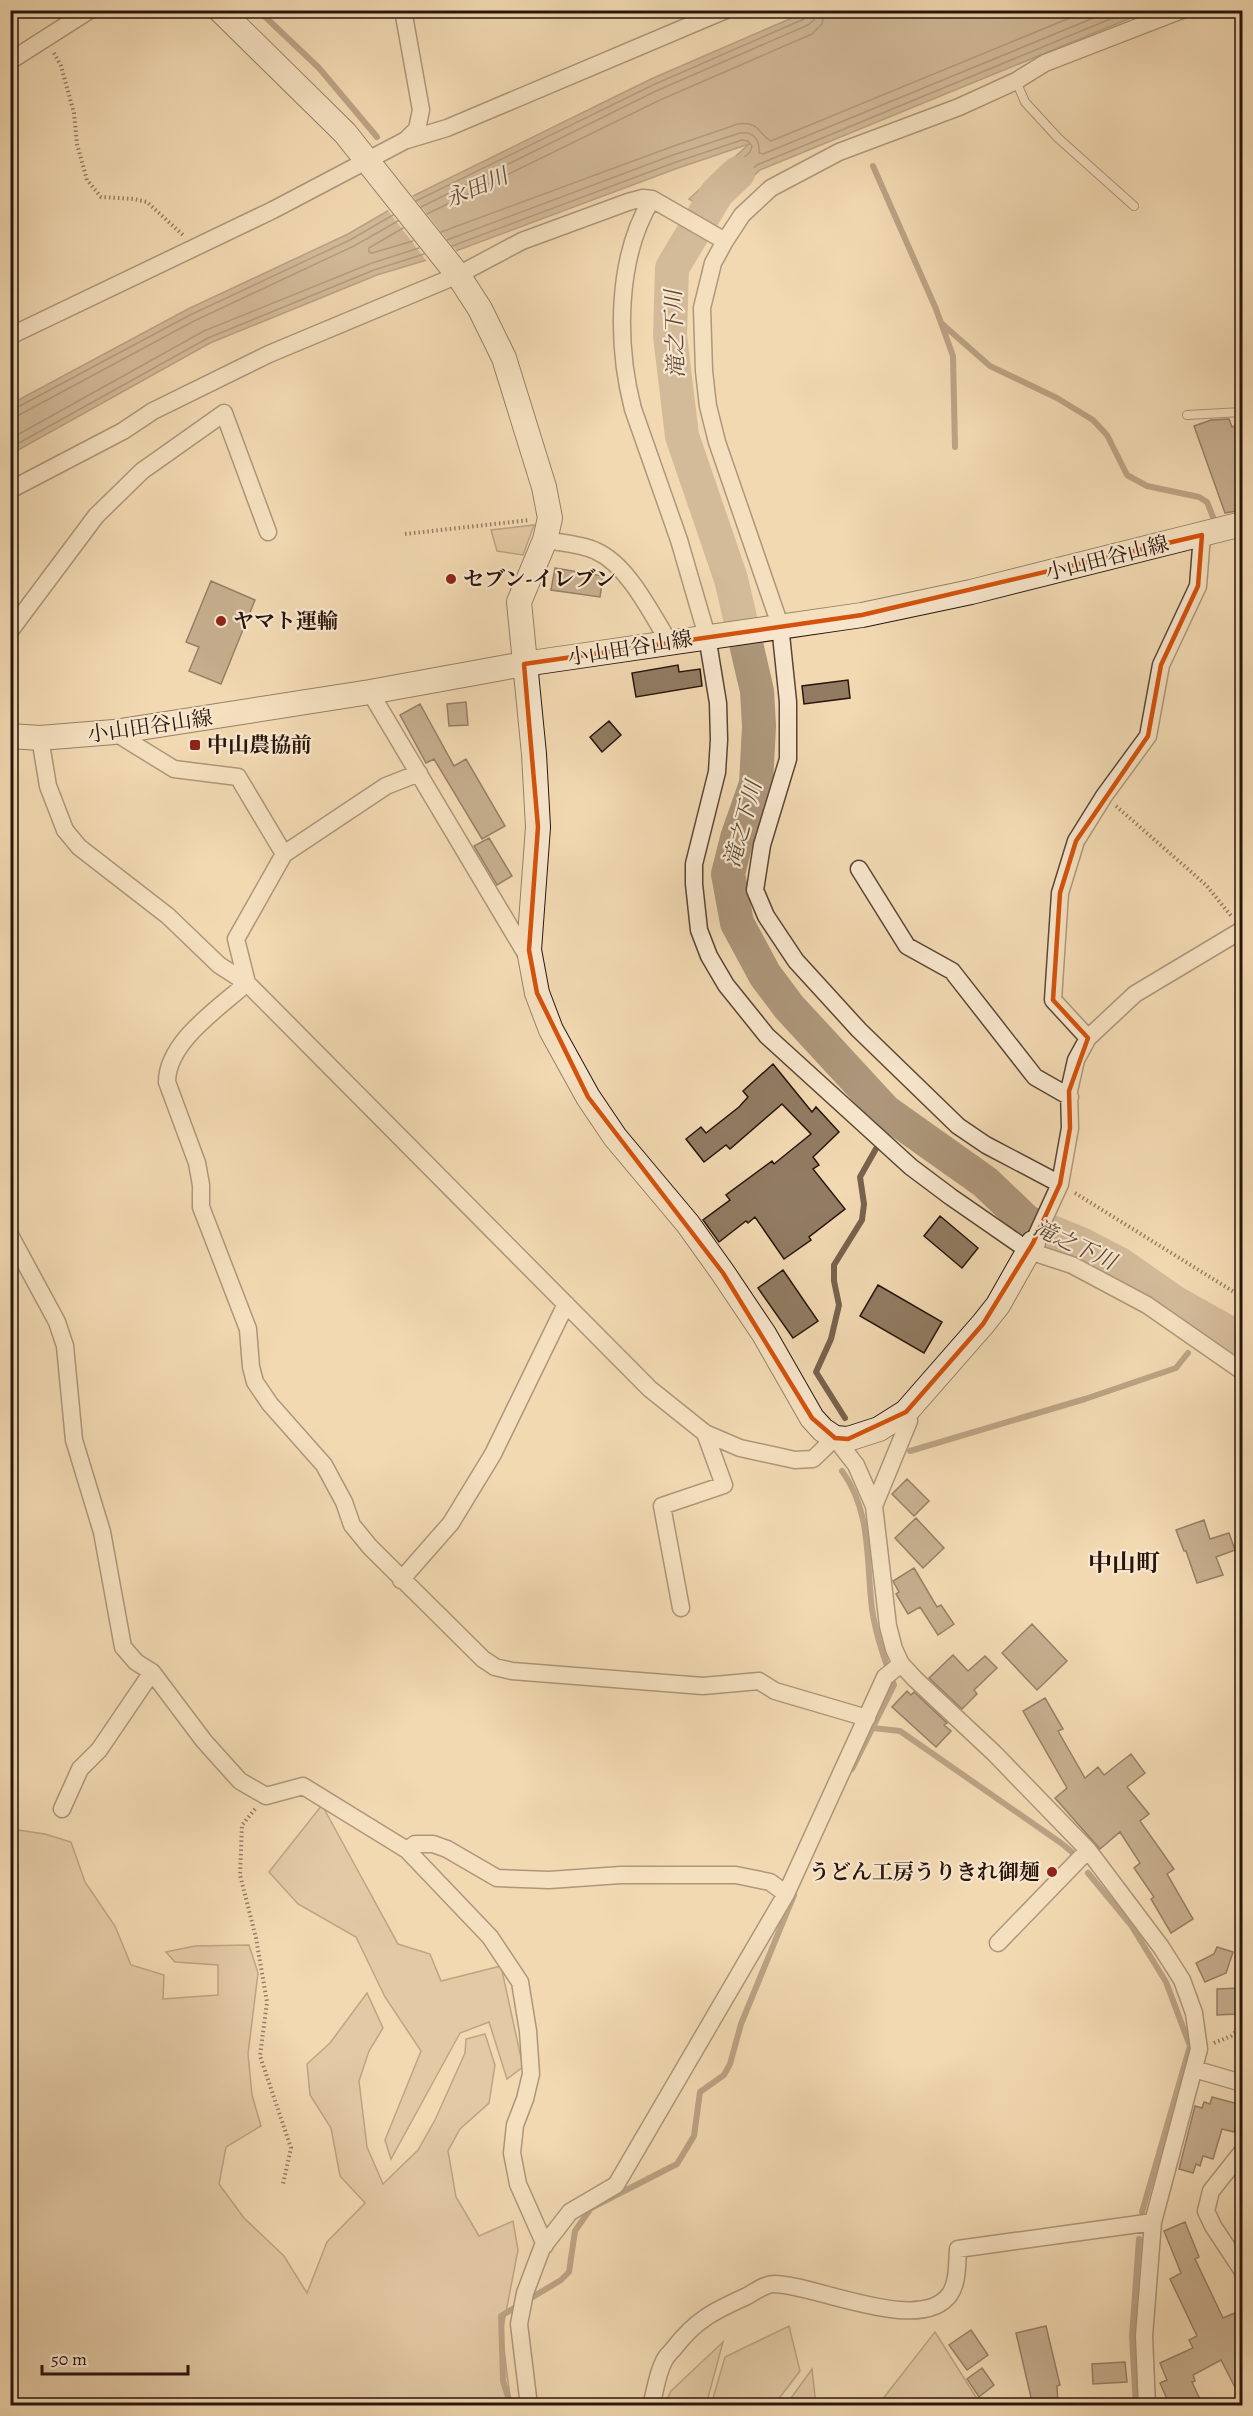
<svg xmlns="http://www.w3.org/2000/svg" width="1253" height="2416" font-family="Alegreya,'Noto Serif JP',serif">
	<rect width="100%" height="100%" fill="#f2d9b2"/>
	<filter id="stains"><feTurbulence type="fractalNoise" baseFrequency=".00333" numOctaves="4"/><feColorMatrix values="0 0 0 0 .2 0 0 0 0 .09 0 0 0 0 .02 0 0 0 .5 -.17"/></filter>
	<radialGradient id="worn" r=".72"><stop offset=".6" stop-color="#630" stop-opacity="0"/><stop offset="1" stop-color="#630" stop-opacity=".3"/></radialGradient>
	<path fill="#d0b896" stroke="#7c6651" stroke-width="1.5" d="M534,525L523,555L497,551L491,530Z
		M322,1805L398,1944L430,1954L441,1981L501,1966L523,2067L507,2079L489,2022L460,2033L391,2159L385,2140L421,2051L385,1997L356,1937L298,1904L269,1872Z
		M11,1829L45,1834L71,1842L85,1882L115,1926L131,1965L164,1975L163,1999L218,1995V1965L175,1962L166,1952L195,1946L249,1945L258,1973L248,2054L252,2095L261,2126L226,2147L219,2184L244,2218L284,2256L307,2293L327,2242L365,2203L340,2176L331,2128L310,2095L307,2064L330,2043L367,1993L383,2028L369,2051L359,2081L367,2147L383,2184L418,2150L435,2120L465,2053L466,2039L485,2034L495,2065L489,2103L460,2129L448,2151L456,2197L479,2236L513,2221L518,2250L502,2333L511,2405H11Z
		M789,2326L800,2371L774,2405H711L725,2357Z
		M935,2332L981,2405H878Z
		M723,2342L706,2405H664L671,2391Z
		M812,2369L816,2405H786Z"/>
	<path fill="#ad967a" stroke="#78624e" stroke-width="1.5" d="M808,11H1148L760,170L715,213L689,199L749,144L678,168L453,252L377,275L210,343L11,454V404L188,309L348,234L415,195L651,79Z"/>
	<path fill="#f2d9b2" d="M411,194L458,253L428,263L386,208Z"/>
	<g fill="none" stroke-linecap="round" stroke-linejoin="round">
		<path stroke="#6a5643" stroke-width="1.5" d="M416,201L653,85L804,19L808,10
			M421,207L656,91L808,25L814,20L816,10
			M427,214L660,100L812,34L822,24L825,10
			M403,228L369,248V252L372,253L413,241
			M441,232L671,147L738,124C760,121 758,134 771,141L1089,10
			M447,240L673,155L740,133C754,131 760,140 759,153L763,154L1113,10
			M452,246L676,162L742,140L748,141L752,146L750,152L702,196L703,200L715,205L757,165L1132,10
			M10,409L16,408L190,315L350,240L393,215
			M10,416L19,415L194,321L354,246L398,221
			M10,439L204,331L372,263L419,248
			M10,448L208,338L374,270L424,254"/>
		<path stroke="#78624e" stroke-width="6" d="M258,10L319,68L377,137
			M10,14L15,10
			M873,166L936,309L953,356L955,447
			M941,323L990,366L1057,398L1093,420L1107,435L1127,475L1147,486L1199,497L1207,502L1213,517
			M1208,1328L1212,1323
			M845,1418L816,1372L831,1339L839,1305L834,1281V1265L862,1220L864,1204L860,1177L894,1117
			M910,1451L1085,1399L1176,1368L1188,1353
			M842,1471C872,1512 866,1561 872,1609C876,1636 885,1661 894,1685L852,1769
			M873,1728L900,1731L1061,1843L1073,1853
			M1088,1873L1131,1925L1166,1982L1190,2046L1142,2212
			M511,2406L503,2381L501,2316L561,2280L569,2272L575,2231L591,2208L677,2164L694,2136L700,2092L724,2075L730,2064L741,2024L794,1895
			M1136,2406L1132,2336L1139,2239"/>
		<path stroke="#ad967a" stroke-width="34" d="M738,173L717,193L672,268L670,336L682,436L731,579L757,691L759,726L756,784L737,838L728,874L737,923L765,975L789,1007L885,1111L985,1182L1027,1222L1081,1244L1118,1263L1174,1302L1242,1340"/>
	</g>
	<path fill="#917b62" stroke="#28150c" stroke-width="1.5" d="M1229,419L1232,427L1242,423V510L1225,513L1194,426L1211,420Z
		M555,568L603,576L600,597L551,590Z
		M211,581L255,600L221,684L189,671L199,647L186,642Z
		M678,665L679,672L700,669L702,686L636,697L632,673Z
		M848,680L850,698L804,704L802,686Z
		M466,702L468,725L449,726L447,704Z
		M420,704L454,766L466,759L505,826L482,839L434,759L426,763L400,715Z
		M609,721L621,735L602,752L590,737Z
		M489,838L512,876L497,885L474,846Z
		M773,1064L812,1112L816,1107L839,1132L813,1157L819,1165L813,1169L845,1209L809,1237L811,1240L784,1259L755,1217L748,1223L746,1221L719,1242L703,1220L730,1200L726,1195L772,1161L774,1164L811,1134L782,1104L730,1149L726,1145L704,1162L686,1139L701,1127L706,1133L739,1107L748,1097L743,1091Z
		M940,1216L978,1248L962,1268L924,1236Z
		M783,1270L818,1321L793,1338L758,1288Z
		M878,1285L942,1322L924,1353L860,1316Z
		M907,1479L929,1501L914,1516L892,1494Z
		M916,1518L944,1548L923,1568L895,1538Z
		M1204,1520L1210,1539L1229,1533L1235,1550L1216,1557L1223,1575L1197,1583L1186,1551H1184L1176,1530Z
		M914,1568L937,1607L941,1605L954,1624L938,1635L920,1607L908,1614L896,1594L899,1592L893,1581Z
		M1032,1624L1067,1661L1037,1690L1002,1653Z
		M953,1655L968,1671L985,1656L997,1668L974,1690L977,1694L962,1709L929,1678Z
		M907,1691L911,1695L914,1692L947,1723L944,1725L951,1731L936,1747L892,1707Z
		M1045,1698L1063,1729L1058,1731L1085,1778L1098,1767L1104,1775L1131,1754L1145,1773L1127,1787L1149,1814L1140,1821L1174,1869L1167,1874L1193,1919L1171,1933L1151,1899L1154,1897L1134,1868L1140,1863L1120,1832L1100,1849L1055,1798L1067,1788L1023,1711Z
		M1217,1947L1233,1952L1226,1973L1205,1982L1196,1963L1214,1954Z
		M1242,1988V2010H1237V2014L1217,2015V1989Z
		M1212,2097L1242,2105L1234,2132L1222,2129L1213,2159L1203,2156L1200,2166L1196,2164L1193,2173L1179,2169L1195,2106L1202,2108L1204,2102L1210,2104Z
		M1185,2222L1199,2257L1195,2259L1223,2318L1242,2310V2401L1221,2360L1193,2375L1195,2381L1192,2382L1203,2406H1170L1160,2383L1167,2380L1160,2363L1193,2348L1189,2340L1197,2336L1170,2279L1181,2273L1164,2231Z
		M1046,2326L1060,2385L1057,2386L1058,2406H1033L1016,2333Z
		M971,2330L988,2355L967,2370L949,2345Z
		M1125,2362L1127,2382L1093,2384L1092,2364Z
		M982,2368L994,2385L979,2397L967,2379Z"/>
	<g fill="none" stroke-linecap="round" stroke-linejoin="round">
		<g stroke="#5a4636" stroke-width="10">
			<path id="lane" d="M1016,81L1025,102L1058,138L1134,206
				M1187,415L1242,412"/>
		</g>
		<g stroke="#5a4636" stroke-width="19">
			<path id="street" d="M10,61L90,10
				M407,140L447,128L726,10
				M652,199C616,257 616,344 633,409L679,540L707,636L718,703L719,740L717,772L694,864V884L699,930L709,956L726,985L767,1036L911,1167L951,1197L1029,1251L1072,1265L1147,1305L1242,1371
				M10,336L273,210L406,140L417,129L421,110L403,10
				M10,490L123,431L153,411L269,354L458,275L522,241L628,202L643,198L652,199L725,241
				M545,540C561,543 581,544 596,551C628,565 651,613 669,642
				M10,631L96,516L142,471L224,413L268,532
				M370,692L529,959
				M114,732L174,769L238,777L284,854
				M40,738L48,786L65,830L79,847L168,916L219,965L247,983L650,1389L705,1433L740,1448L795,1460L813,1459L835,1438L856,1465L874,1506L888,1626L894,1649L901,1664L915,1679L994,1753L1088,1850L1161,1947L1182,1980L1194,2013L1199,2049L1153,2222L1144,2336L1147,2406
				M419,773L386,786L284,854L236,939L247,983C219,1008 167,1042 167,1082L197,1163L201,1185V1207L248,1329L251,1367L255,1382L270,1404L324,1465L344,1502L352,1525L370,1547L483,1659L495,1667L512,1671L703,1686L759,1681L775,1691L867,1718
				M859,869L907,946L952,971L1035,1077L1070,1097
				M1088,1038L1053,1000L1060,893L1076,841L1104,796L1148,736L1161,665L1198,586L1202,535
				M1060,1184L986,1145L958,1126L859,1030L796,961L766,916L755,890L762,845L788,759V702L780,625L717,442L708,406L704,371L702,308L713,263L725,241L742,215L771,188L839,152L959,107L1016,81L1045,63L1182,10
				M10,1235L57,1322L65,1346L74,1440L102,1532L123,1647L136,1662L152,1672L204,1741L240,1781L266,1796L303,1786L407,1850L490,1937L520,1982L528,2031L531,2074L525,2099L515,2125L512,2153L518,2184L545,2245
				M1033,1243L1060,1184L1070,1128L1069,1091L1076,1060L1088,1038L1135,994L1242,930
				M874,1506L909,1421L906,1412
				M401,1580L451,1523L493,1454L566,1304
				M681,1608L662,1506L724,1485L705,1433
				M62,1809L80,1769L99,1750L152,1672
				M407,1850L415,1844H433L447,1849L497,1878L549,1880L621,1875H736L770,1882L786,1894
				M998,1943L1088,1850
				M1194,2069L1242,2083
				M1242,2152L1211,2191L1206,2211L1213,2226L1242,2270
				M529,2406L519,2324L525,2293L542,2248L570,2212L616,2185L786,1894L885,1677L901,1664
				M651,2406C655,2392 657,2374 664,2361C666,2356 672,2351 675,2347C696,2320 714,2311 745,2297C754,2293 764,2284 774,2284C814,2284 921,2336 950,2294C958,2282 957,2263 958,2249L1153,2222"/>
		</g>
		<g stroke="#28150c" stroke-width="26">
			<path id="secondary" d="M220,10L345,133L458,275L480,309L504,358L544,487L550,518L545,540L519,602L534,754L538,827L529,950L537,993L551,1030L588,1097L615,1137L688,1224L723,1273L764,1334L812,1418L823,1430L835,1438L848,1439L879,1429L906,1412L983,1324L998,1305L1033,1243
				M10,736L40,738L114,732L370,692L524,664L862,615L971,592L1242,524"/>
		</g>
		<path stroke="#28150c" stroke-width="4" stroke-dasharray="1.5 3" stroke-linecap="butt" d="M54,53L61,66L74,113L77,144L87,180L101,197L134,199L147,202L184,236
			M405,534L530,520
			M1116,806L1206,885L1232,917
			M1075,1193L1242,1297
			M255,1809L242,1825L240,1875L256,1938L267,2002L260,2056L291,2148L283,2184
			M1214,2043L1231,2036L1242,2026"/>
		<use href="#lane" stroke="#f7e6cd" stroke-width="8"/>
		<use href="#street" stroke="#f7e6cd" stroke-width="16"/>
		<use href="#secondary" stroke="#f7e6cd" stroke-width="24"/>
	</g>
	<path d="M0 0H1253V2416H0ZM1202,535L1198,586L1161,665L1148,736L1076,841L1060,893L1053,1000L1088,1038L1069,1091L1070,1128L1060,1184L1033,1243L983,1324L906,1412L848,1439L835,1438L812,1418L723,1273L588,1097L537,993L529,950L538,827L524,664L862,615Z" fill="#f2d9b2" fill-opacity=".55" fill-rule="evenodd"/>
	<path fill="none" stroke="#d5520c" stroke-width="4.5" stroke-linejoin="round" d="M1202,535L1198,586L1161,665L1148,736L1076,841L1060,893L1053,1000L1088,1038L1069,1091L1070,1128L1060,1184L1033,1243L983,1324L906,1412L848,1439L835,1438L812,1418L723,1273L588,1097L537,993L529,950L538,827L524,664L862,615Z"/>
	<g fill="#8f2418" stroke="#f7e6cd" stroke-width="2">
		<circle cx="451" cy="579" r="6"/>
		<circle cx="221" cy="621" r="6"/>
		<rect x="189" y="739" width="12" height="12" rx="3"/>
		<circle cx="1052" cy="1872" r="6"/>
	</g>
	<g text-anchor="middle" stroke-width="4.5" stroke-linejoin="round" paint-order="stroke">
		<g font-size="21" fill="#28150c" stroke="#f7e6cd">
			<text transform="translate(1107 558) rotate(-14)" y="7">小山田谷山線</text>
			<text transform="translate(630 648) rotate(-9)" y="7">小山田谷山線</text>
			<text transform="translate(150 726) rotate(-8)" y="7">小山田谷山線</text>
		</g>
		<g font-size="21" font-weight="bold" fill="#28150c" stroke="#f7e6cd" text-anchor="start">
			<text x="463" y="586">セブン-イレブン</text>
			<text x="233" y="628">ヤマト運輸</text>
			<text x="207" y="752">中山農協前</text>
			<text x="1040" y="1879" text-anchor="end">うどん工房うりきれ御麺</text>
		</g>
		<g font-size="22" font-style="italic" fill="#5d4938" stroke="#f7e6cd">
			<text transform="translate(476 187) rotate(-23)" y="8">永田川</text>
			<text transform="translate(674 334) rotate(-92)" y="8">滝之下川</text>
			<text transform="translate(742 824) rotate(-75)" y="8">滝之下川</text>
			<text transform="translate(1075 1244) rotate(25)" y="8">滝之下川</text>
		</g>
		<g font-size="24" font-weight="bold" fill="#28150c" stroke="#f7e6cd">
			<text x="1124" y="1571">中山町</text>
		</g>
	</g>
	<rect width="1253" height="2416" fill="none" stroke="#f2d9b2" stroke-width="36"/>
	<rect x="12" y="12" width="1229" height="2392" fill="none" stroke="#28150c" stroke-width="3"/>
	<rect x="18" y="18" width="1217" height="2380" fill="none" stroke="#28150c" stroke-width="1.5"/>
	<path d="M42 2365v9h146v-9" fill="none" stroke="#28150c" stroke-width="3"/>
	<text x="51" y="2365" font-size="18" fill="#28150c" stroke="#f7e6cd" stroke-width="4.5" paint-order="stroke">50 m</text>
	<rect width="100%" height="100%" filter="url(#stains)"/>
	<rect width="100%" height="100%" fill="url(#worn)"/>
</svg>
